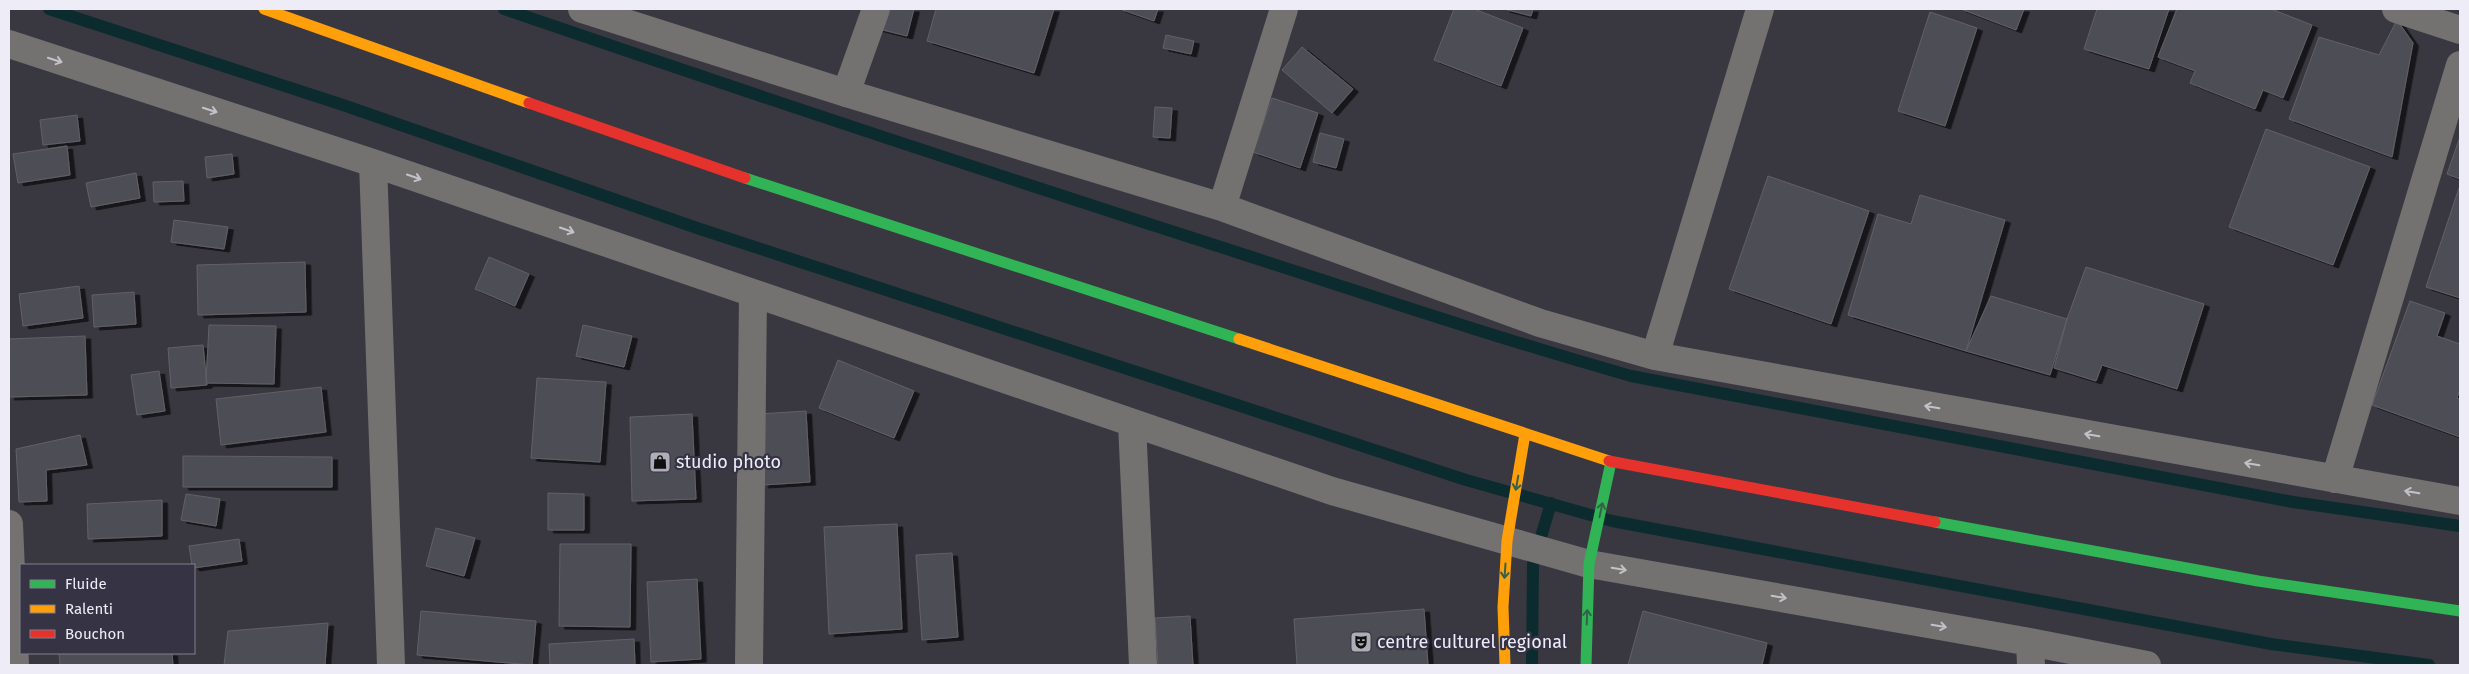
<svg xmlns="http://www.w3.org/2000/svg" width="2469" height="674" font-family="'Fira Sans',sans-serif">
	<defs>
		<filter id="shadow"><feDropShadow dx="5.5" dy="3" stdDeviation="0" flood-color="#0009"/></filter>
	</defs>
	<rect width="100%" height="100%" fill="#393840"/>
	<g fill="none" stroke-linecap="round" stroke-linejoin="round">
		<path stroke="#0c2b2f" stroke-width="12" d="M49,9L343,105L700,229L1466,480L1612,521L2271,644L2429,665
			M504,9C746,92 990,173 1233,251C1366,294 1497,338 1631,376L2293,502L2460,526
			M1532,665L1533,564L1551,503"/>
	</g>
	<path fill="#4e4d54" stroke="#616067" filter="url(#shadow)" d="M880,9H914L907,36L875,28Z
		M936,9H1054L1034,73L927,41Z
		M1120,9H1158L1154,21Z
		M1454,9H1474L1523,28L1501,86L1434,60Z
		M1504,9H1533L1531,16Z
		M1961,9H2024L2016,30Z
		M2097,9H2169L2149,69L2084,49Z
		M2177,9H2271L2312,25L2283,98L2263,90L2255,109L2190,83L2195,71L2158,57Z
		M1930,12L1977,28L1945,126L1898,111Z
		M2397,20L2413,43L2392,157L2289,119L2319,37L2379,55Z
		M1166,35L1194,41L1191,54L1163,48Z
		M1302,47L1353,89L1332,113L1282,70Z
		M1272,98L1318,113L1300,168L1253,152Z
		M1155,107L1172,108L1170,138L1153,137Z
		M77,115L80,141L43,145L40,120Z
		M2266,129L2370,167L2333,265L2229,227Z
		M1320,133L1344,139L1336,168L1313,162Z
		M2460,137V179L2447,174Z
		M67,146L70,175L18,183L13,154Z
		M232,154L234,174L207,178L205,157Z
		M136,173L140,198L91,207L86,183Z
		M1768,176L1869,211L1831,324L1729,289Z
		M183,181L184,201L154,202L153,182Z
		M2459,188H2460V298L2426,287Z
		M1920,195L2005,220L1966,351L1848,315L1878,214L1911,224Z
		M174,220L228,227L224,249L171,242Z
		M489,257L529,274L515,306L475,289Z
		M305,262L306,312L198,315L197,265Z
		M2086,267L2204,304L2177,389L2102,365L2096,381L2054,368L2067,319Z
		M79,286L83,318L23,326L19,294Z
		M134,292L136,324L94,327L92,295Z
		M1991,296L2067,319L2050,375L1966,351Z
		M2410,301L2445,313L2437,336L2460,344V389L2457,398L2460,399V437L2372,405Z
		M209,325L276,326L274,384L206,383Z
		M583,325L632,336L624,367L576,356Z
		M85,336L87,395L9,397V339Z
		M203,345L207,385L171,388L168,348Z
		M838,360L914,391L894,438L819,408Z
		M159,371L165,411L137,415L131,375Z
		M537,378L606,382L600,462L531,458Z
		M321,387L326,432L221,445L216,399Z
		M806,411L810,482L763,485L759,414Z
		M692,414L696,499L632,501L630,417Z
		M80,435L87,465L46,470L47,501L19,502L16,449Z
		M183,456L332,457V487H183Z
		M548,493L584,494V530H548Z
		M186,494L220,499L216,526L181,520Z
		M162,500V536L88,539L87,504Z
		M897,524L902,629L829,634L824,527Z
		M436,528L475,538L464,576L426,566Z
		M239,539L242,561L194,568L192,565L189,546Z
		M560,544H631L630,627L559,626Z
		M952,553L958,637L922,640L916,555Z
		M697,579L701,659L651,662L647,582Z
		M1424,609L1428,665H1297L1294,619Z
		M421,611L536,621L532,665L417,655Z
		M1643,611L1767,643L1762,665H1628Z
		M1190,616L1193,665H1158L1155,618Z
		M328,623L325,665H224L228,631Z
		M634,639L635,665H550L549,644Z
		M59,653H172L173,665H60Z"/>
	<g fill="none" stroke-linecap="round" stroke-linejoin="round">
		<path stroke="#747171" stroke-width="28" d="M582,9L846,93L1222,207L1540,323L1655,356L2460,501
			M2396,9L2460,30
			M9,44L373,163L1332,491L1589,564L2030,642L2147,665
			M846,93L876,9
			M373,163L391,665
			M1222,207L1284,9
			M1655,356L1760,9
			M1132,423L1143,665
			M2335,479L2460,65
			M9,524L15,665
			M2030,642L2031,665
			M749,665L753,295"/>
		<path stroke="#30b455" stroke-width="11" d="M745,178L1239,339
			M1935,522L2258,581L2460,611
			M1586,665L1589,564L1611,462"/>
		<path stroke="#ff9f0a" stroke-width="11" d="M264,9L529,103
			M1239,339L1609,461
			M1505,665L1503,607L1507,541L1525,434"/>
		<path stroke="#e5322d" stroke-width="11" d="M529,103L745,178
			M1609,461L1935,522"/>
	</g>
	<defs><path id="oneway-shaft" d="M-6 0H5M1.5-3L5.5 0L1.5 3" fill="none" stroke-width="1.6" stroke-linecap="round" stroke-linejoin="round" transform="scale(1.25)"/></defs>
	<g stroke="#c3c2c8">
		<use href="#oneway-shaft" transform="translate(55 60) rotate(18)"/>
		<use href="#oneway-shaft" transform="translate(210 110) rotate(18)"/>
		<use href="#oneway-shaft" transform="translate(414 177) rotate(19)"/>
		<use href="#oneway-shaft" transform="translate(567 230) rotate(19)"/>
		<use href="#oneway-shaft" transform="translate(1932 407) rotate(-170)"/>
		<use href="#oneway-shaft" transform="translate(2092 435) rotate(-170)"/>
		<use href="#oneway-shaft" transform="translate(2252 464) rotate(-170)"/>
		<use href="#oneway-shaft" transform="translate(2412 492) rotate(-170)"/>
		<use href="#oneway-shaft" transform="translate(1619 569) rotate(10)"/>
		<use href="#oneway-shaft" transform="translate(1779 597) rotate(10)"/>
		<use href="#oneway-shaft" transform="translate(1939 626) rotate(10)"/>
	</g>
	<g stroke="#34614a">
		<use href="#oneway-shaft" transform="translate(1517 483) rotate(100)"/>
		<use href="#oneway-shaft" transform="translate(1601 510) rotate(-78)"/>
		<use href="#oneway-shaft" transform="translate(1505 571) rotate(94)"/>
		<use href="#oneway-shaft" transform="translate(1587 617) rotate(-88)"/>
	</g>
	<defs>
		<g id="shop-square" transform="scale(1.125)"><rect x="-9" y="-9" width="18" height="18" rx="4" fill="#afaeb7" stroke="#363444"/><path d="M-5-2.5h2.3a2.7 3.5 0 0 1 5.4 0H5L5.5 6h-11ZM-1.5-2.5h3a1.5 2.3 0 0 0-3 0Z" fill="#111"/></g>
		<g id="theatre-square" transform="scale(1.125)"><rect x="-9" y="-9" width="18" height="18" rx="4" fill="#afaeb7" stroke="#363444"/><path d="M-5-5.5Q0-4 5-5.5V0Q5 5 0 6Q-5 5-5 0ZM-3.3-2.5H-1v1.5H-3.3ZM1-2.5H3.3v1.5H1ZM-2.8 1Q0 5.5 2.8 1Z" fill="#111"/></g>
	</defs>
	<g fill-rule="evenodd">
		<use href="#shop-square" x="660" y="462"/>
		<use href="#theatre-square" x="1361" y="642"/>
	</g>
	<g text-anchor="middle" stroke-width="4.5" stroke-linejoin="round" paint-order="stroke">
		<g font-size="18" fill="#eeedf7" stroke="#363444" text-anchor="start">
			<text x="676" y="468">studio photo</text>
			<text x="1377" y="648">centre culturel regional</text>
		</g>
	</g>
	<rect width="2469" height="674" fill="none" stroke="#eeedf7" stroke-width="20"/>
	<rect x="20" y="564" width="175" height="90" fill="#363444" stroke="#807e8c"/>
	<rect x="30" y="580" width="25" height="8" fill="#30b455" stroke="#807e8c"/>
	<text x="65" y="589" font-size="15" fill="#eeedf7">Fluide</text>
	<rect x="30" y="605" width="25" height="8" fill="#ff9f0a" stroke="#807e8c"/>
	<text x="65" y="614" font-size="15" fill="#eeedf7">Ralenti</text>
	<rect x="30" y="630" width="25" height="8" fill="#e5322d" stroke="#807e8c"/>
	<text x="65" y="639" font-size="15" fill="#eeedf7">Bouchon</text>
</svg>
